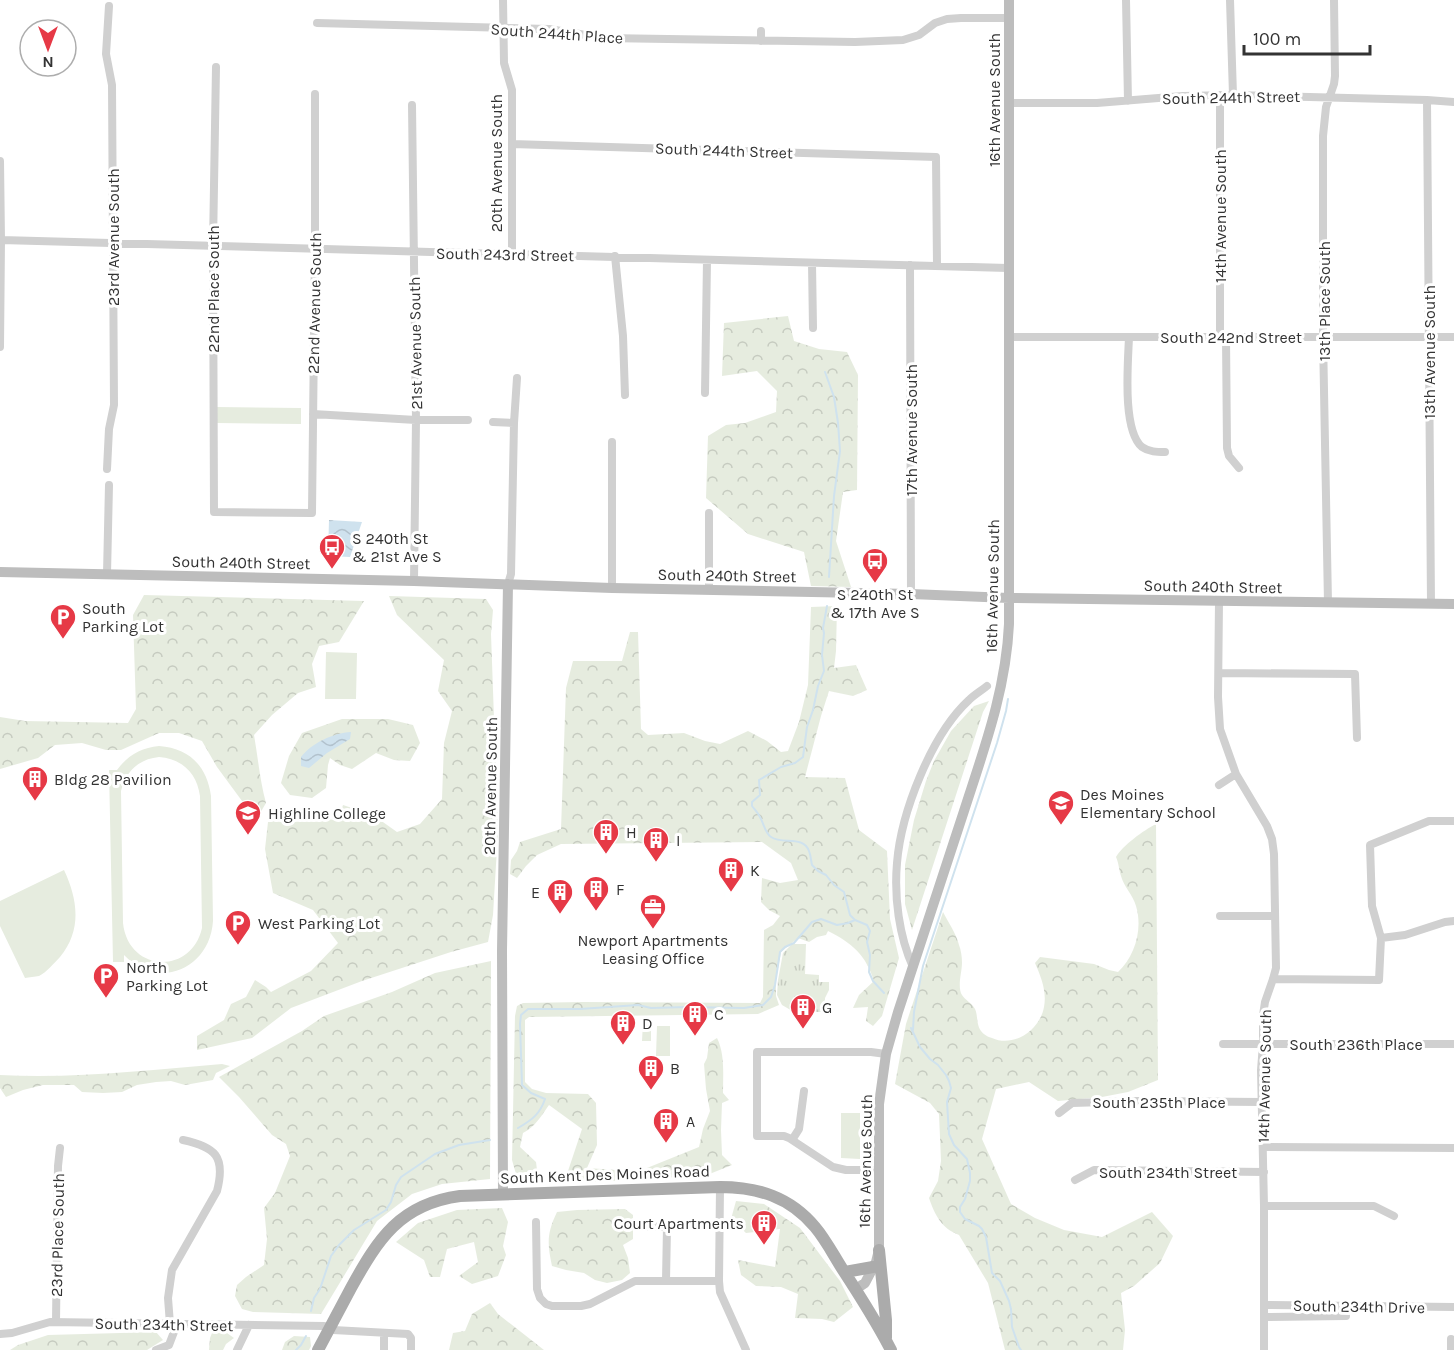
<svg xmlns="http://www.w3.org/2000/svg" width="1454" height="1350" font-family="Karla,sans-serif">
	<defs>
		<pattern id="grass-tufts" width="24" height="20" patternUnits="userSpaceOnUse" patternTransform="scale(1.5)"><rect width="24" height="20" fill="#e6ecdf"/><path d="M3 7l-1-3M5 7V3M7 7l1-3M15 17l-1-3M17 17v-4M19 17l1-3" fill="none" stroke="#c6cbc0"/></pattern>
		<pattern id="forest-crowns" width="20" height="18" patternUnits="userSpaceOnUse" patternTransform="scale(1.5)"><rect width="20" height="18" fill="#e6ecdf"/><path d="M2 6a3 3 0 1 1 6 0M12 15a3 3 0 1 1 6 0" fill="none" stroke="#c6cbc0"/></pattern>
		<pattern id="water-waves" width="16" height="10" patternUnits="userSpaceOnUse" patternTransform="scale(1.5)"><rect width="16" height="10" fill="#cfe2ee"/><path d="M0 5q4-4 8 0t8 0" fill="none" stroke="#b2c2cd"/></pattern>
	</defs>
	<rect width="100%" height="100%" fill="#fff"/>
	<path fill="url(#grass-tufts)" d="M792,944H806L805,974L819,975V982H829V990L825,998V1012H794L782,1005L777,995L778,980L783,953Z
		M212,1333H227L234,1338L226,1344L223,1350H209L210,1338Z"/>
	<path fill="url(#forest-crowns)" d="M788,316L794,341L819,349L847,352L858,375L857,490L843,492L836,541L851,587L811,586L804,552L748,534L706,498L708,436L726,425L745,423L776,412L777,391L757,371L722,376L724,323Z
		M144,595L364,601L339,642L319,646L312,664L316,687L298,693L272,715L254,735C258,758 260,781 266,803L256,820L217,767L202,741L179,733H159L121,750H106L82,743L55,745L38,758L0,769V717L25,721L128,723L136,709L133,615Z
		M389,596L486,599L493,610L491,634L498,831L493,915L488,942L451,952L362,981L291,1008L252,1038L197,1050V1036L224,1020L231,1004L246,997L255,980L266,987L271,992L311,971L338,943L313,910L273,893L265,849L268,822L299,817L338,820L343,805L373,815L397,832L420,824L442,799L444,743L452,711L438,691L444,660L397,615Z
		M837,606L836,651L834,668L856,665L867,690L853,696L829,691L821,716L805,777L845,778L859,830L887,851L890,919L899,958L882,1016L873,1026L866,1021L868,1007L853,1008L859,995L874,981C866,955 852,943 828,931L826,935L817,937L809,942L798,938L781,952L776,980V996L779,1005L758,1014L529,1017L525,1020V1082L532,1089L546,1093L588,1094L596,1103L597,1145L587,1168L616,1170L626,1169L631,1180L588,1182L565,1180L582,1129L549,1105C542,1115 535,1127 523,1133L520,1147L536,1162L537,1170L523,1178L516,1174L512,1160L515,1016L517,1006L523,1003L583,1002L760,1003L763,997L764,930L773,925L780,916L769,910L761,902L762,878L780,883L798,880L791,863L762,842L561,844L537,855L526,866L517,878L510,874L511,860L517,851L520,842L561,829L566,688L573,661H622L630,632H638L641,729L648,735L684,733L705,741L720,744L748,731L767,741L781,752L788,751L799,722L808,685L811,607Z
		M989,701L983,712L912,930L905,904V865L914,820L926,781L934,761L951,731L974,706Z
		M342,719H388L413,725L420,743L410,761L394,760L376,753L352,769L340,765L330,758L328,765L326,788L312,798L290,795L281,783L289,756L302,733Z
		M1156,824L1158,1080L1128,1092L1102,1097L1058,1101L1029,1082L996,1089L982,1139L1011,1204L1035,1218L1064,1230L1102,1237L1152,1212L1173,1236L1160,1263L1134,1286L1121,1293L1125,1330L1123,1350H1005L988,1283L959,1235C941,1228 935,1215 929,1198L938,1181L941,1161L939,1114L930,1103L895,1084L906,1024L943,912C948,922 956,933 959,945C961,950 962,957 962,963C962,972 957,987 962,995C965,1000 972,1003 975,1009C978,1015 976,1024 981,1031C983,1034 988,1037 992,1038C1014,1048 1040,1030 1044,1007C1047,991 1041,977 1035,963L1040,957L1094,964L1109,970L1118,972C1135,956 1143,929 1136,906C1133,895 1124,887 1121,876C1119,870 1119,864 1116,857C1122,846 1144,830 1156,824Z
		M491,961L490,1179L442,1184L412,1194L377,1221L321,1314L253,1312L242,1309L235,1296L237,1285L246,1277L264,1265L267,1239L264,1208L275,1193L290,1156L286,1144L272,1135L239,1097L219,1077L302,1031L324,1016L392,992L435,973Z
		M717,1038C725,1054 723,1075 723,1093L729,1100L722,1103L721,1130L722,1155L732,1165L707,1175L660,1178L652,1177L642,1170L699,1147L703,1129L710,1111L706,1089L704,1064L707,1058L709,1043Z
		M222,1064L230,1066L216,1073L213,1080L185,1085L171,1081L156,1082L137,1085L122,1092L103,1093L82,1092L74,1085H43L23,1090L6,1097L0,1088V1075C74,1079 149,1070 222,1064Z
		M736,1201L764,1204L800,1228L840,1281L853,1307L834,1322L822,1319L795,1318L798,1294L781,1287L756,1286L741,1275L738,1260L775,1267L780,1229L746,1233L731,1219Z
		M502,1208L508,1222L503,1246L506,1255L498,1276L472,1284L459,1276L478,1262L474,1242L447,1249L440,1277H430L424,1260L396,1242L418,1223L457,1210Z
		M625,1209L633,1215V1239L623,1245L628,1258L630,1273L622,1280L607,1283L595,1280L584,1273L566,1270L552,1266C547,1243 547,1233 557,1212L577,1210Z
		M490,1303L498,1314L544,1350H449L453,1333L465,1331L472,1314Z
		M156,1332L163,1340L147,1350H10L18,1345L48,1335Z
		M294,1336L310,1337L311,1346L309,1350H282L285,1342Z"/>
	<path fill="#e6ecdf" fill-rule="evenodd" d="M217,407L301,408V424L217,423Z
		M326,652L357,653L356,699H325Z
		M159,746C189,748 207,766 211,796L213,921C210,969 158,991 124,955V962H113L109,770H117C128,755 141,748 159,746ZM159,757C182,759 197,773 200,796L202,928C191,976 128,972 123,923L121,791C126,771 139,759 159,757Z
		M64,870C78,900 82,930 60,957C54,963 47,972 39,976C35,977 29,977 25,978L0,926V901Z
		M643,1022H651V1041H642Z
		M657,1026H670V1056H656Z
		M841,1113H860V1159L841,1158Z"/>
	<path fill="url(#water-waves)" d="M329,520L362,522L350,557L328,556Z
		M351,732L350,739L327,753L309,768L301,766V757C312,743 333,733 351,732Z"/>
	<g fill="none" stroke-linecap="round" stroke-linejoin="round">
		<path stroke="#cfe2ee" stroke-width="2" d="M825,372L834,397L838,423L840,451L834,496L829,577
			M827,606L823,628L824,633L822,655L824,671L818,686L813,710L807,727L803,757L795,763L781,767L759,780L760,795L752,802V806C755,810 758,813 760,817C764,824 765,833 771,837C783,845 803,835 809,851C811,856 811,861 812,865L818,871L826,875L834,885L844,892L850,915L855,920
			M911,1028L920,1047L930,1059L938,1065L946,1075L949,1081L951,1088L947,1102L949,1134L954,1145L967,1159L970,1173V1181L965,1199L960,1207V1212L965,1219L979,1226L982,1229L986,1237L992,1273L1000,1281L1009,1301L1011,1309L1012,1327L1019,1347L1021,1350
			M913,1030L914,1012L923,966L997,743L1006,711L1008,699
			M518,1128C532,1120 540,1114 545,1099L531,1093L522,1085L520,1024L521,1015L528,1009H580L638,1005L651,1008L687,1007L744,1008L763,1005L771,997L775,985L780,952L785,947L794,943L812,922L821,919L837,925L848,923L855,920L867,925L870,931L867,942L870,955L869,972L873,981L884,993
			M311,1311L314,1298L320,1289L331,1256L339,1245L354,1230L386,1210L391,1202L396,1185L401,1177L435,1154L459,1145L490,1140
			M296,1350L301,1345L306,1336"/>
		<path stroke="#d0d0d0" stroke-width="8" d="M503,0L504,63L512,90V254
			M1126,0L1128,101
			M1230,0L1233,95
			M317,23L549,29L604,38L855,42L903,40L919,35L935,23L947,19L961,18H1009
			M761,31V41
			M216,67L213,245L214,512L312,513L315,249V94
			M1220,95V337
			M1427,100L1431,604
			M1009,103H1097L1183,96L1233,95L1427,100L1454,102
			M412,105L416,420L414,581
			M512,144L936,157L937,266
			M0,161L1,240L0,347
			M1,240L1008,268
			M615,256L623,336L625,395
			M812,263L813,328
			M910,265L911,594
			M1008,337H1454
			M1129,337C1128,363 1122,430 1142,447C1149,452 1157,452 1165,452
			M1226,337L1227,448L1229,456L1239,468
			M705,393L707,260
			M313,414L416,420H468
			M493,422L514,423
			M612,442V588
			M107,469L109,429L114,405L112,85L106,54L109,6
			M107,574L109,485
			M508,584L511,574L514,423L517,378
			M709,589V513
			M1219,601L1218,697L1220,729L1236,774L1267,826L1272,839L1274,854L1276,968L1273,979L1265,1002L1263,1015V1044L1261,1070L1264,1206V1350
			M1328,603L1323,337V136L1326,107L1334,84L1335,76L1334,0
			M1219,673L1355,674L1357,738
			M1219,785L1236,774
			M1220,916H1275
			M1381,938L1405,935L1445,922L1454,921
			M913,967C899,936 894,897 897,863C901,813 931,735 969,700C974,695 981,691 987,686
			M1273,979L1379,980L1381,938L1372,906L1370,845L1429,821H1454
			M1223,1044H1454
			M1059,1113L1072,1103L1137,1101L1262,1102
			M792,1140L799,1129L804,1091
			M1263,1147L1454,1148
			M878,1170H846L833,1167L789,1138L784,1136H757V1052H871L886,1054
			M1075,1180L1094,1170L1264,1172
			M720,1187L719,1281L720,1292L746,1350
			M1264,1206H1374L1394,1216
			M536,1222L537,1289L540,1298L546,1304L552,1306H581L590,1304L635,1281H719
			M634,1226L667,1227L666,1281
			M1264,1305L1454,1307
			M1264,1317L1346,1316
			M56,1322L58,1166L60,1148
			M170,1324L168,1298L172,1270L217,1191C226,1156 215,1147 183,1140
			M0,1334L12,1333L50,1322L324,1326L333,1330L408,1334L411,1338V1350
			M1451,1339V1350
			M156,1350L169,1345L177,1324
			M237,1350L249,1325
			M384,1350V1333"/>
		<path stroke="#bdbdbd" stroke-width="10" d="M0,572L414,581L612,588L911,594L1009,598L1454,604
			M503,1194L502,951L508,584
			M856,1289L865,1283L876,1262L879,1250V1104L886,1054L898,1012C920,945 942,878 964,811C984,749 1006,690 1009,624V0"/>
		<path stroke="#ababab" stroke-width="12" d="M879,1250L886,1320V1338
			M845,1272L873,1267
			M318,1350C329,1329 340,1309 351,1288C378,1239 400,1204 460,1196L720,1187C758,1187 790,1197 815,1227C826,1240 834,1256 843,1270C860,1296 877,1323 891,1350"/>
	</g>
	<defs>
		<g id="bus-pin" transform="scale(1.35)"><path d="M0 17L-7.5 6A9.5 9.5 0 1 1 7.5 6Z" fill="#e63946" stroke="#fff"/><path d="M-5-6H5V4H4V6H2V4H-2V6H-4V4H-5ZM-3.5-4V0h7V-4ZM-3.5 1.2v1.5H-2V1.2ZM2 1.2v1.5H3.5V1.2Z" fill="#fff"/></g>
		<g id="parking-pin" transform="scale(1.35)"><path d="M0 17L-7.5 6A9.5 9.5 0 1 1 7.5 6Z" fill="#e63946" stroke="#fff"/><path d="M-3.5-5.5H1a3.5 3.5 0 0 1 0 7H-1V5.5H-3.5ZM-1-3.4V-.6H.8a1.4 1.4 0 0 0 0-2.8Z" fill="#fff"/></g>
		<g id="building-pin" transform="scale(1.35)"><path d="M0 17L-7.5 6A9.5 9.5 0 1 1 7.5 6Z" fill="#e63946" stroke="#fff"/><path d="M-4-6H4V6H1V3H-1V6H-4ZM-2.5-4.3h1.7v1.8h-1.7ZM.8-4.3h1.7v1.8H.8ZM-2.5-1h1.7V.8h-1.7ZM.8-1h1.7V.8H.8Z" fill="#fff"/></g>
		<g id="school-pin" transform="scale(1.35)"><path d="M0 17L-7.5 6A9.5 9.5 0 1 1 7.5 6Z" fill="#e63946" stroke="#fff"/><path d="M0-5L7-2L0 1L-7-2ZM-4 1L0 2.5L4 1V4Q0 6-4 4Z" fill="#fff"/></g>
		<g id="university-pin" transform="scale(1.35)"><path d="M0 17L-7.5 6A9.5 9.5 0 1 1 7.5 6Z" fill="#e63946" stroke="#fff"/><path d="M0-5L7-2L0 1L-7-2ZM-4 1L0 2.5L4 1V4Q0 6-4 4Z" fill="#fff"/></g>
		<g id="office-pin" transform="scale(1.35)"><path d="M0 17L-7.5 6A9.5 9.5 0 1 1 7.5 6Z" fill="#e63946" stroke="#fff"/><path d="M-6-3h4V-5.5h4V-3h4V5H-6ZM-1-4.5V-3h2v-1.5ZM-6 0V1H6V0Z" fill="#fff"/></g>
	</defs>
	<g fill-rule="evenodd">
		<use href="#bus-pin" x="332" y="547"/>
		<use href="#bus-pin" x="875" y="561"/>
		<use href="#parking-pin" x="63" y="617"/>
		<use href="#building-pin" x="35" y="779"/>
		<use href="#school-pin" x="1061" y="803"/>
		<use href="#university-pin" x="248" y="813"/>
		<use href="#building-pin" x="606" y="832"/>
		<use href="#building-pin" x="656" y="840"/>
		<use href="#building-pin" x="731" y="870"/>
		<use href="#building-pin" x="596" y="889"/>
		<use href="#building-pin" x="560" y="892"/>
		<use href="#office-pin" x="653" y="907"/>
		<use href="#parking-pin" x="238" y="923"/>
		<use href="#parking-pin" x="106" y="976"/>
		<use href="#building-pin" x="803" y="1007"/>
		<use href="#building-pin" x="695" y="1014"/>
		<use href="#building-pin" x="623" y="1023"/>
		<use href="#building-pin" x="651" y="1068"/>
		<use href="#building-pin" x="666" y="1121"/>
		<use href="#building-pin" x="764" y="1223"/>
	</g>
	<g text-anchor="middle" stroke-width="6" stroke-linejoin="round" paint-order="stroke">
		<g font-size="16" fill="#333" stroke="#fff">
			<text transform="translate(557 33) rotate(4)" y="6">South 244th Place</text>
			<text transform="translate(1231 97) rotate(-1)" y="6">South 244th Street</text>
			<text transform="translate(994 100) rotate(-90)" y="6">16th Avenue South</text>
			<text transform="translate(724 150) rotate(2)" y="6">South 244th Street</text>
			<text transform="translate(496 163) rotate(-90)" y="6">20th Avenue South</text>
			<text transform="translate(1220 216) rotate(-90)" y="6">14th Avenue South</text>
			<text transform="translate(113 237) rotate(-90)" y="6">23rd Avenue South</text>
			<text transform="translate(505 254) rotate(1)" y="6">South 243rd Street</text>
			<text transform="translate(213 289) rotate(-90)" y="6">22nd Place South</text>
			<text transform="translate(1324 301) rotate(-90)" y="6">13th Place South</text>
			<text transform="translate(314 303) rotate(-89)" y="6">22nd Avenue South</text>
			<text x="1231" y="343">South 242nd Street</text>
			<text transform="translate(415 343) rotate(-91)" y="6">21st Avenue South</text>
			<text transform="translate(1429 352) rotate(-90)" y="6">13th Avenue South</text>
			<text transform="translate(911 430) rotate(-90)" y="6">17th Avenue South</text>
			<text transform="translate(241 562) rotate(1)" y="6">South 240th Street</text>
			<text transform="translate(727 575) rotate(1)" y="6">South 240th Street</text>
			<text transform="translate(992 586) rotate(-89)" y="6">16th Avenue South</text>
			<text transform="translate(1213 586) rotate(1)" y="6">South 240th Street</text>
			<text transform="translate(490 786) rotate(-89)" y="6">20th Avenue South</text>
			<text x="1356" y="1050">South 236th Place</text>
			<text transform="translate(1264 1076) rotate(-89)" y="6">14th Avenue South</text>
			<text x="1159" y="1108">South 235th Place</text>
			<text transform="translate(865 1161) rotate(-89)" y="6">16th Avenue South</text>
			<text x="1168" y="1178">South 234th Street</text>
			<text transform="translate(605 1174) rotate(-2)" y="6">South Kent Des Moines Road</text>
			<text transform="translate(57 1235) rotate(-89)" y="6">23rd Place South</text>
			<text transform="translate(1359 1306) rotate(1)" y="6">South 234th Drive</text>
			<text transform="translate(164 1324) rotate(1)" y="6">South 234th Street</text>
		</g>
		<g font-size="16" fill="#333" stroke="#fff" text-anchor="start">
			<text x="352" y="544">S 240th St<tspan x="352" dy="18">&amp; 21st Ave S</tspan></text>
			<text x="875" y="600" text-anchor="middle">S 240th St<tspan x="875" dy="18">&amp; 17th Ave S</tspan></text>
			<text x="82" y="614">South<tspan x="82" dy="18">Parking Lot</tspan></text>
			<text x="54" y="785">Bldg 28 Pavilion</text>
			<text x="1080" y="800">Des Moines<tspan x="1080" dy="18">Elementary School</tspan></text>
			<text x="268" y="819">Highline College</text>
			<text x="626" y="838">H</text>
			<text x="676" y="846">I</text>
			<text x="750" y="876">K</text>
			<text x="616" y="895">F</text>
			<text x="540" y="898" text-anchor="end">E</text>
			<text x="258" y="929">West Parking Lot</text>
			<text x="653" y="946" text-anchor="middle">Newport Apartments<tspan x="653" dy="18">Leasing Office</tspan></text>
			<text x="126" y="973">North<tspan x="126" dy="18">Parking Lot</tspan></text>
			<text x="822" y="1013">G</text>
			<text x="714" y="1020">C</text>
			<text x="642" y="1029">D</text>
			<text x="670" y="1074">B</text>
			<text x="686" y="1127">A</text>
			<text x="744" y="1229" text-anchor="end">Court Apartments</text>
		</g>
	</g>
	<g transform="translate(48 48) rotate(180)"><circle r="28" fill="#ffffff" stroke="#adadad" stroke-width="1.5"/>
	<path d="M0-4.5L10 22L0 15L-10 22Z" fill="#e63946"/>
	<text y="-9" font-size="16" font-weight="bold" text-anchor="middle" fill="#333333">N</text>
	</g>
	<path d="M1244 45v9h126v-9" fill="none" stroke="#333333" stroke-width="3"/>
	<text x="1253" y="45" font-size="18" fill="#333333" stroke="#ffffff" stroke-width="4.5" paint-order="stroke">100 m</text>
</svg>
